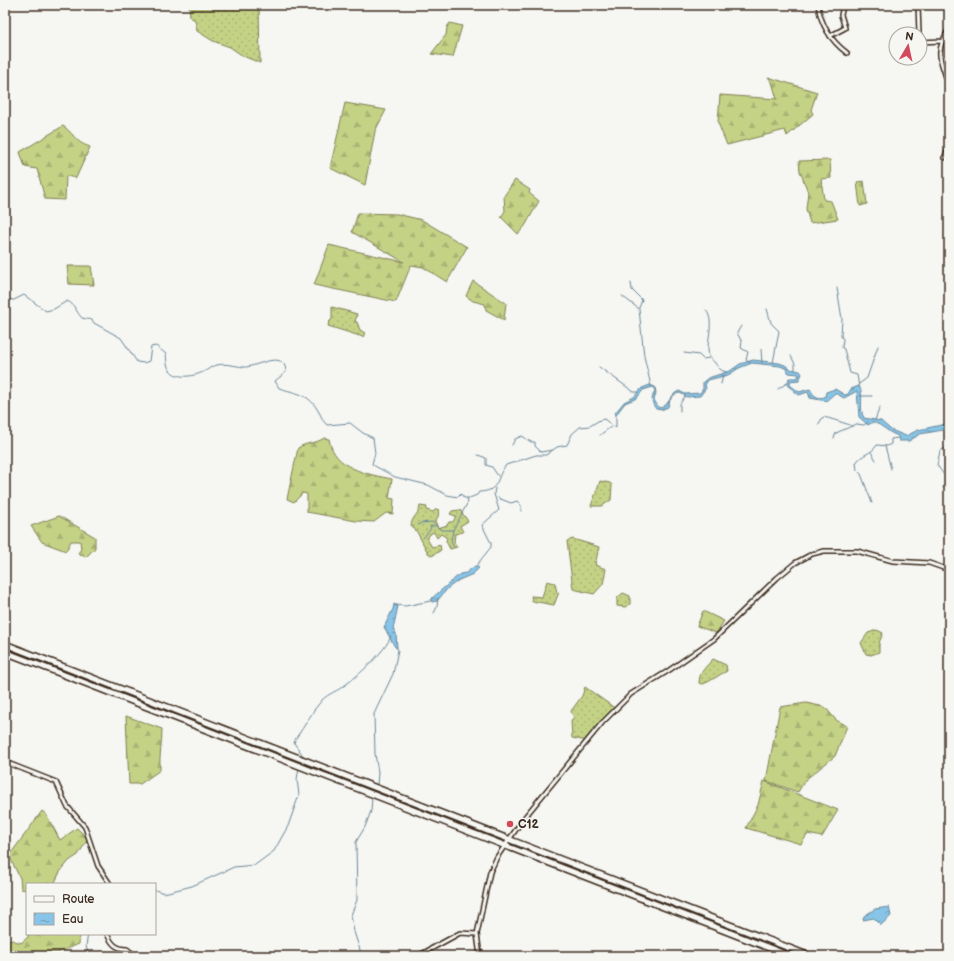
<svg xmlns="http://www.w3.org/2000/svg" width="954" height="961" font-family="'Balsamiq Sans',sans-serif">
	<defs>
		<pattern id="grass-dots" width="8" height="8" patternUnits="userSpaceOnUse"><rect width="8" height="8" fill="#c4d286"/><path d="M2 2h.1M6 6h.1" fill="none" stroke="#a9b473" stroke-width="1.8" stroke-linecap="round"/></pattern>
		<pattern id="forest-firs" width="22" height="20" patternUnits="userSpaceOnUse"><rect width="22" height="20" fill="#c4d286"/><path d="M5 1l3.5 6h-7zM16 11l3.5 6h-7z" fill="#a9b473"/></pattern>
		<pattern id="water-ripples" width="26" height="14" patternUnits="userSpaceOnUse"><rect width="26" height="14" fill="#87c4e7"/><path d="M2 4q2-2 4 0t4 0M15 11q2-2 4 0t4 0" fill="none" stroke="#709fbb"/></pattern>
	</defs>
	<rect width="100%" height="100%" fill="#f6f6f2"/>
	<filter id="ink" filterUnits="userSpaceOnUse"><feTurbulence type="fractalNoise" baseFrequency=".025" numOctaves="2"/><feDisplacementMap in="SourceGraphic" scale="8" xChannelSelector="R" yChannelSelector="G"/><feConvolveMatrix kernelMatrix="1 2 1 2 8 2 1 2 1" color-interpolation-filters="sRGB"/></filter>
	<g filter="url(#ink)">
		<path fill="url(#grass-dots)" stroke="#807e52" d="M189,5H259L260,63L243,56L230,47L213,41L197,31L195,20L190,17Z
			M332,307L357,314L355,322H357L360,330L365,333L363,337L328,326L329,322L332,319Z
			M600,481L610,483L612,485L611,500L602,506H591Z
			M420,506L427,507L426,510L433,512L436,509L439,510L438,517L435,521L438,528L447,525L449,522H453L456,516L450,514L452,511L460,510L468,521L460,526L463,532L455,534L454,542L457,547L450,549L446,541L447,538L441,534L437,538L434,532L430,534L427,539L432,547L440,545L441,550L432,556L428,553L417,532L411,525C412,517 419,514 420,506Z
			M573,539L599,547L595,565L606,569L603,584L594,594L573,589L567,541Z
			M547,581L555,583L557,593L559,592L554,605L532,601L531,596L542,597Z
			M623,593L630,596V604L625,607L617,606V598Z
			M877,630L883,633L879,643V652L871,655L866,654L861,643L868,633Z
			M713,659L726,665L727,671C718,675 712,681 703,684L699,683C699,672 706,667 713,659Z
			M585,687L616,709L587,741L572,738L571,720L574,718L571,711L582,696Z"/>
		<path fill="url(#forest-firs)" stroke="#807e52" d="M450,23L462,26L453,57L431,54L446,35L447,27Z
			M768,77L817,92L811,110L813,114L787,136L785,130L727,145L718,123L720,95L777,99L772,82Z
			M345,103L386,110L375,131L365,185L330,168Z
			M63,126C76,135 73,141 90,147L76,178L66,176L65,200L45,199L37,169L25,167L20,152Z
			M830,160L831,178L821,179L824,200L831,201L838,219L810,223L806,209L808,192L800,171L799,161Z
			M515,180L530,190L529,193L539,201L525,226L518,234L501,217L505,211L504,196Z
			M864,181L867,204L860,206L857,182Z
			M358,213L397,214L422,220L467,247L447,282L423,267L411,265L396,302L314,285L329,245L404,262L352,232Z
			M67,266H91L94,285L69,284Z
			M473,281L506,303L504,320L486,310L485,304L473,301L466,296Z
			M324,438L329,439C334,469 367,474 392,479L389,498L394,499L393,514L386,513L374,522L356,521L307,512V494L303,493L294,502L287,499L298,448C306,442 316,444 324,438Z
			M59,516L95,537V548L86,557L78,553L81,549L80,541H71L66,551L42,542L31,526Z
			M703,611L724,621L716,633L697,626Z
			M806,703L825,707L836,720L847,726L835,756L805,780L798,792L766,781L780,707Z
			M126,716L162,729C162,743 159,756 160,770L140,784H129Z
			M764,781L838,810L822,837L808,834L801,844L746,828L758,805Z
			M42,811L46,814L60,840L77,828L88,839L78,855L69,861L60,872L54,884H27V890L21,889L20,878L9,856Z
			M28,934H80L79,944L57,953H43L41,956H5V938L21,943L28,937Z"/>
		<path fill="url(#water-ripples)" stroke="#698697" d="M753,360L779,363L785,365L790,369L800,371L802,374L799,380L790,381V385L799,392L810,389C814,396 817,399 825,397L826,392L835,389L845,395L848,394L851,389L859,386C865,395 858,408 864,418L881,421L891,430L906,436L918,430L946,424H949V429L920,434L909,441H899L898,436C888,433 883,425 873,422L868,425L859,417L857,391L844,398L835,393L826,401L810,398L808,392L799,395L787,385L789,378H796L799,376L798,374L789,373L785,368L780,366L752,363L739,368L728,375L708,380L705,385L706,388L700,396L687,397L680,393L675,394L670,400L668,407L661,410L656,409C651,402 651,399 655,391L653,387L643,390L637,398L625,403L615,416V413L624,402L634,397L642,388L650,385L655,387L656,393L654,400L659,408C669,407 669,395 679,391L685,394L700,393L703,389V382L708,378L730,371L740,364Z
			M475,566L479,568L473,574L459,580L448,588L437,601L432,602L431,599L460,574L466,573Z
			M394,604L398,606L393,629L396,633L397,648L395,647L384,627L393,609Z
			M889,907L891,916L881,925L874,918L863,920L864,916L875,909Z"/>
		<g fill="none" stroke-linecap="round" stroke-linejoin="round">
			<path stroke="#698697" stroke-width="1" d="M631,283L632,290L642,300L639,308
				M837,288L842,319L841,336L843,339L842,348L844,349L850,373L857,375L859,387
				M622,296L639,309L644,356L651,386
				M5,299L14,300L24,295L46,311L54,309L67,301C75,304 76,312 82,318L92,320L94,323L121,338L137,362L144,363L149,361L151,347L156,346L166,354C167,358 166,363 168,367C174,380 192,377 203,372C208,370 211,366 217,365C226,363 235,366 244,367C255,368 285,348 286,372L275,381L279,388C294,393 308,393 317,409C321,414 322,421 327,425L350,423L363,433L373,438L375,453L372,464L373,465L395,477L428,485L447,495L458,497L461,494L464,498H468
				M767,309L771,323L779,331L773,363
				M706,310C716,323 705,341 709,356C710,359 713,360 715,363C719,368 720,371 727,372
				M741,326L737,333L742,342L741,348L748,352L746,360L750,363
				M761,349L762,363
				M684,353L699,355L703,359L709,358
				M947,353L949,390
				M791,356L795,364V370
				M599,367L634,392H638
				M721,384L723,375
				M859,384L867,378L878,346
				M778,389L787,383
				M860,396H872
				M948,401H949
				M680,411V404L685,396
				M875,420L880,407
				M818,425L823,417C826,417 850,425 853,426L856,424L864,425L868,422
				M600,435L612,426
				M834,438L836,433L852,426
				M512,445L515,439L522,436L531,442H535V446L541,452L552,450
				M885,446L891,469
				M949,446L940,451L937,465L949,482
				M871,452L876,460
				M478,455L486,458V465L492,467L498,476
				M943,488L947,481
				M498,498L511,503L517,501L521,505V511
				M872,503L861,474L857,470L856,463C861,454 872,454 877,445L887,446L891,444V439L898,438
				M418,525L421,523L432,522L441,530H453L468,502L467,499L477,495L479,492C501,491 495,478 506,465L536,455H546L557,447L567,445L572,434L580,427L590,426L598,421L604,419L616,428V415
				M453,530L451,542L454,547
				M423,538L430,530L431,526H435
				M476,566L491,547V543L482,525L499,510L494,494L495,488
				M396,605L405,606L431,601
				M434,613L437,607L438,598
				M304,757L294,743L296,738C305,726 312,711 322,700C329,693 338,691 345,685C358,676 386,651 391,636
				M377,786L378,772L375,754L374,714L393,674L398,650L397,648
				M155,890L164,893L192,886L234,867L255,865L274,851L288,826L299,795L297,779L299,768
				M88,934L86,946L89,956
				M362,956L354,932L351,915L357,900L356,842L365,827L371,811L372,797"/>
			<g stroke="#3b2a1e" stroke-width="6">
				<path id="minor" d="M818,5C821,25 831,41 847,53
					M918,5L919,34
					M949,29C930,59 946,63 949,92
					M830,36L845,28L841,15L843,5
					M920,42L942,41
					M949,104V109
					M944,158L949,148
					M5,762L56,782L67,806L85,827L98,866L110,884
					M107,934C112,944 116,949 127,949L136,956
					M418,956L460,933L477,934
					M480,956L477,934L490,872L497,857L524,818L602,723L631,694L668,671L714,639L777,578L795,563L812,554L824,551H857L893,561L929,563L949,570"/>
			</g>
			<g stroke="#3b2a1e" stroke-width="8">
				<path id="trunk" d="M5,644L810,956
					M5,652L790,956"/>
			</g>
			<use href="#minor" stroke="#f6f6f2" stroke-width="3"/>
			<use href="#trunk" stroke="#f6f6f2" stroke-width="5"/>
		</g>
	</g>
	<circle fill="#d1495b" stroke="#f6f6f2" stroke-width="1.5" cx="510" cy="824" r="4"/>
	<g text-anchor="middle" stroke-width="3" stroke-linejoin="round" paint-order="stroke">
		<g font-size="12" font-weight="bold" fill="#3b2a1e" stroke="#f6f6f2" text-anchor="start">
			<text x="518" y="828">C12</text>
		</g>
	</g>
	<rect width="954" height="961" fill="none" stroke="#f6f6f2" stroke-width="20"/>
	<rect x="10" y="10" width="934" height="941" fill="none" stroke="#3b2a1e" stroke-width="1.5" filter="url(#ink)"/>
	<rect x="26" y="883" width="130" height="52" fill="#f6f6f2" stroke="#aba49d"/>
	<rect x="34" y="896" width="20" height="6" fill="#f6f6f2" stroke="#aba49d"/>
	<text x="62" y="903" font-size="12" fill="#3b2a1e">Route</text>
	<rect x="34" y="913" width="20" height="12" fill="url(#water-ripples)" stroke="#aba49d"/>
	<text x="62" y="923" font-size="12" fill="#3b2a1e">Eau</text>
	<g transform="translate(908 46) rotate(9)"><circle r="19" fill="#f6f6f2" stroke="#aba49d"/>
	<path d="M0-3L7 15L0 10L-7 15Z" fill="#d1495b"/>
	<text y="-6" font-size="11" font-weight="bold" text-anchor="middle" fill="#3b2a1e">N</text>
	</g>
</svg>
